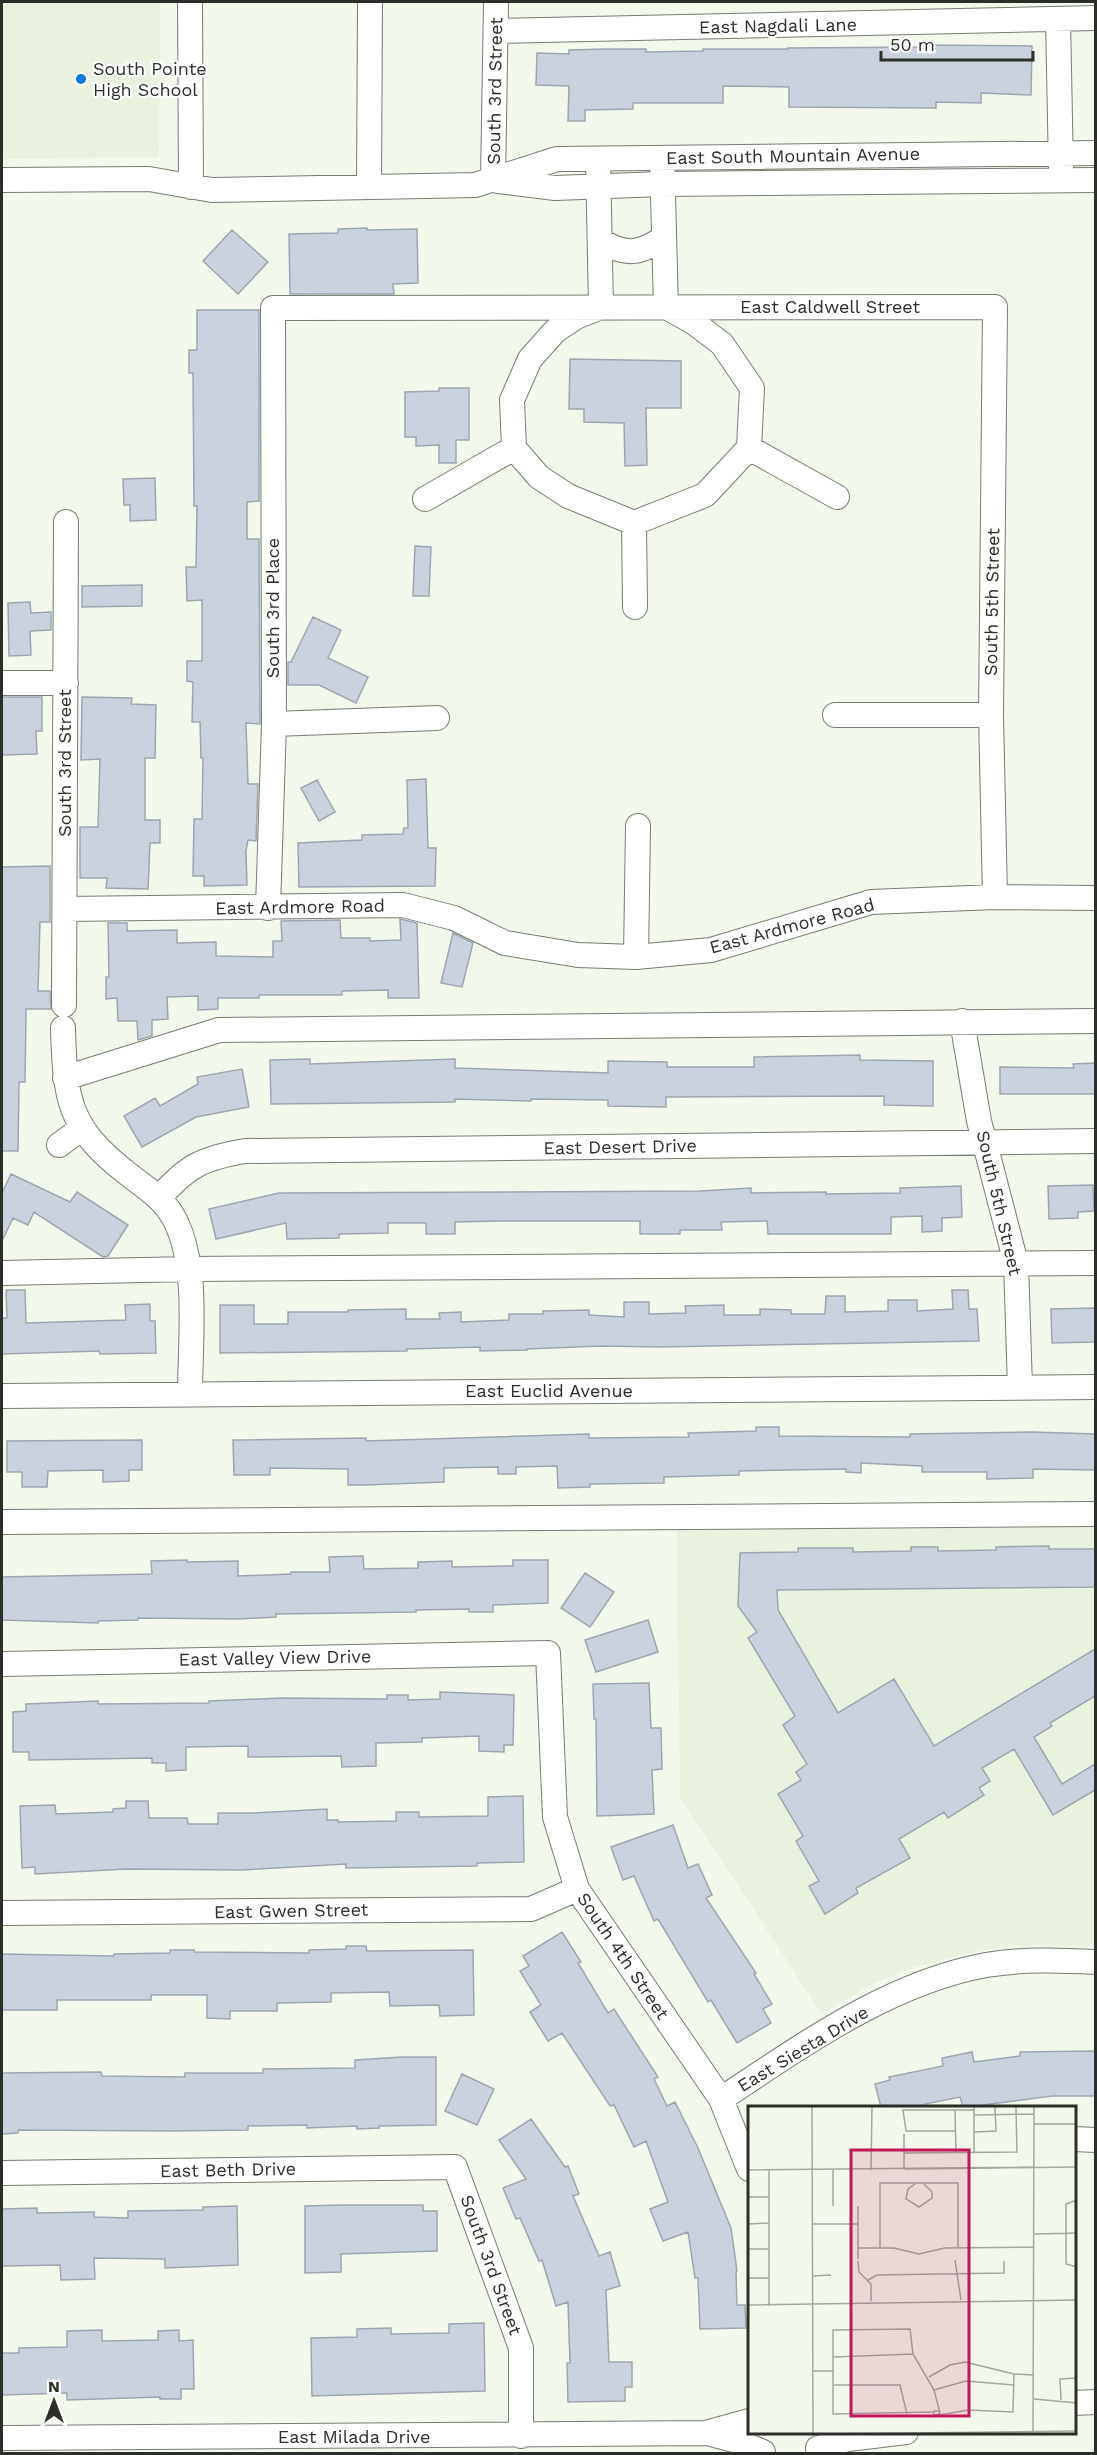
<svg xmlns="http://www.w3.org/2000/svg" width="1097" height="2455" font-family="'Work Sans',sans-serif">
	<rect width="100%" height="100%" fill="#f3f8ec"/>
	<path fill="#e9f2de" d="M2,2H160L159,157L2,159Z
		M1095,1517V1946L1014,1945L960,1955L912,1968L874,1983L822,2014L680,1798L677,1523Z"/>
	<path fill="#c9d2dd" stroke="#9da6b0" stroke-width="1.5" d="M922,45L1032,46L1031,95L981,93V103L936,102V108L789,107V87L723,86V103H633V109L585,110V121H568L569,86L536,85L537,53L569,54V50L606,49H646V52L703,51V49H788V48L922,47Z
		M367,228V230L417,229L418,283L393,284L394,294H290L289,234L338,233V229Z
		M232,230L268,262L238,294L203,261Z
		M197,310H259V501L247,502V539H259L260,724L246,723L248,784H258L256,841L248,840L246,851L247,885L204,886V876H193L194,819H202L203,758H201L200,722H192L193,682L187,681V661H202V600L187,601L186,567H196L197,506H194L193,373H189V350H197Z
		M570,359L681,361V408H646L647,465L625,466L624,423L584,422V409H569Z
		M439,388H469V440H456V463H439V445L416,446V437H405V392L439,391Z
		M155,478L156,520L130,521V505H124L123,479Z
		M415,546L431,547L429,596H413Z
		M142,585V606L82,607V586Z
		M30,602L31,613L51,612V630L30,631L31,655L9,656L8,603Z
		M313,617L341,630L328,658L368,677L356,703L319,685H288V662H291Z
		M2,697H42V731H36L37,754L2,755Z
		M82,697L132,698L131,704L156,705L155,758H145V820H160V843H150L148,889L106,888L107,878H80V827H98L100,759L81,760Z
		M426,779L428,848H436L435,886L299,887L298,843L362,840V835L403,834L404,828H408L407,780Z
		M317,780L335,812L319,821L301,788Z
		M50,866V922H40L38,991H50L51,1009H26L25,1082H19L18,1151H2V867Z
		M400,919L417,923L419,998H388V990L342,991V995H259V998H218V1009L198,1010V996L167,997L168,1019L152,1020V1036L138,1040L137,1021H118L117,998L106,999V977H109L108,923H127V931L177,930V943L216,942V956L273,957V941H282L281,921L340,920L341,938H370V941L401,940Z
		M453,933L473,943L462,987L441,983Z
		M860,1055V1060L933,1061V1106L884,1105V1096L666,1097V1107L608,1106V1100L531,1099V1101L455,1099V1102L271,1104L270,1060L310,1059V1064L455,1059V1068L608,1073V1061L667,1062V1067H754V1057Z
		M1095,1063V1094H1000V1067L1074,1068L1073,1064Z
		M242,1069L249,1107L196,1117L142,1147L124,1116L155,1098L160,1106L198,1084L197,1077Z
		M11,1174L70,1202L77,1192L128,1225L108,1256L103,1257L34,1212L28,1225L13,1218L2,1241V1193Z
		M1093,1185L1094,1211L1078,1212V1218L1049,1219L1048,1186Z
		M961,1186L962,1217L942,1218V1231L922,1232V1216L891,1217V1234H768L767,1221L721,1222L722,1230H680V1234H640V1221H498L455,1222V1234H426V1223H388V1233L339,1234V1238L287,1239L286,1223L216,1239L209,1209L279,1193L700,1191L751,1188V1193L826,1192V1194L900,1193V1188Z
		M6,1290H25L26,1323L126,1320L125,1305L150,1304V1321H155L156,1353L100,1354L99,1351L2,1354V1318H7Z
		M952,1290H968L969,1309H977L979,1341L660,1347L601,1346L527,1349V1350L480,1351V1347L407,1349V1351L220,1353V1305H254V1324H288V1312H348V1310L406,1309V1319H440L439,1313L461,1312V1322L509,1320V1314H543V1311L589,1310V1315L624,1317V1302H649V1314L686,1313L685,1306L724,1305V1315H760V1309L791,1310V1314H825L826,1296H845V1312L888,1311V1300H917V1311L953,1309Z
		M1095,1308V1342L1052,1343L1051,1309Z
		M756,1427H779V1436L910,1437V1434L1032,1432L1095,1434V1470L1033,1469V1478L987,1479V1472H922V1466L861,1463V1473L846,1472V1469L739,1471V1475L664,1477V1483L590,1484V1487L558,1488L557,1466L516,1467V1474H498V1467L444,1468V1482L366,1485H348V1469L270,1468V1475H234L233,1440L366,1438V1441L589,1434V1438L689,1437L688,1433L756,1431Z
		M142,1440V1470H129V1481L103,1482V1470L48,1471L47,1487H22V1472H7V1441Z
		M1049,1546V1549H1095V1587L777,1590L778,1610L838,1713L894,1679L934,1746L1095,1649V1696L1050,1723L1052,1726L1034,1737L1062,1784L1095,1764V1790L1053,1815L1014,1749L982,1768L990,1781L979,1788L984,1795L948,1818L944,1812L899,1839L910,1858L856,1888L858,1893L825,1914L809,1886L819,1881L796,1841L803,1836L778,1794L801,1780L796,1772L807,1764L783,1725L795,1716L748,1638L757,1632L738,1606L740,1553L798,1552V1548H853V1552L911,1551V1547H938V1551L996,1550V1547Z
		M363,1556L364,1569L418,1568V1562L452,1561V1567L513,1566V1560H548V1603L493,1605V1612H469V1609L416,1610V1612L276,1614V1617L239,1619L138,1618V1620L98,1621V1623L2,1620V1577L152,1574L151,1561L187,1560V1562L238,1561V1576L291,1574V1572H330L329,1557Z
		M585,1573L614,1592L590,1627L561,1608Z
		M648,1620L658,1652L596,1672L585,1640Z
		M649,1683L651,1728H661L662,1769L652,1770L654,1814L597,1816L596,1719H594L593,1684Z
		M440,1692L514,1695L513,1745H504V1752L479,1751V1736L422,1738V1742L376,1743V1766L342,1767L341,1756L248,1757V1746L186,1747V1770L166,1771V1763H152V1758L29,1760V1752H13V1712L26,1711V1704L98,1701V1704L209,1703V1701L282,1698L387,1699V1695H408V1700L440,1699Z
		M523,1796L524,1862L477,1863V1866L346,1868V1864L241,1870L127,1869L35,1874V1867L22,1868L20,1806L55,1805L56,1814L113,1812V1809L126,1808V1801H148L149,1818H187L188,1824H218V1813H253L327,1809V1820H338V1822L396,1821V1812H419V1817L488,1816V1797Z
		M673,1825L688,1868L698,1864L712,1895L706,1898L756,1973L754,1974L772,2004L763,2009L771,2023L737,2043L711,2000L708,2002L658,1919L654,1921L634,1876L623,1880L611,1847Z
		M562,1932L581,1962L578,1963L608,2013L614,2009L658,2077L654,2079L667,2106L675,2102L698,2148L731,2228L737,2271L736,2272L737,2305H745L746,2328L700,2329L698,2278H695L688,2232L663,2241L650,2209L668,2202L646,2141L634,2147L614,2105L610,2106L562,2033L548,2041L530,2012L541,2005L520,1971L529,1966L523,1956Z
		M346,1946H366L367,1951L473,1950L474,2015L440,2016L439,2005L390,2006L389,1992L331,1993V2002L277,2003V2011H230V2019L207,2018V1995H151V2000H57V2010H2V1954L114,1956V1954L170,1953V1950H194V1952L309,1953V1950L346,1949Z
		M1095,2051V2096H1052L983,2105V2107H963L960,2097L925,2104L926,2107H881L875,2084L890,2080L889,2077L943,2066L942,2058L972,2052L974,2062L1020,2056V2052Z
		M402,2057H436V2125L379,2126V2128L357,2129V2126L307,2128V2125L248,2126V2130L172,2131L18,2130V2133L2,2134V2073L101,2072L102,2076L185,2077V2073H263V2069L355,2068V2060Z
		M462,2074L494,2089L477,2125L445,2111Z
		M531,2119L565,2167L568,2166L579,2194L573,2196L599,2256L610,2252L620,2286L606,2290L609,2362H632V2387H625V2401L568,2402L567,2363H570L568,2302L556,2306L542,2260L539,2261L520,2218L516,2219L503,2188L526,2179L499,2140Z
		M340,2205H423V2211H437V2251L341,2254V2272L305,2273V2206Z
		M237,2206L238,2265L165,2268V2259L94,2258L95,2279L61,2280L60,2265L2,2266V2209L37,2208V2213L94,2212V2217L128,2218V2211L203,2210V2207Z
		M484,2323L485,2391L312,2396L311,2338L357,2337V2329L391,2328V2334L449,2333V2324Z
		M102,2330V2341L158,2340V2331L179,2330V2341L193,2340L194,2389H181V2399H160V2397L67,2400V2393L2,2395V2353H19V2348L67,2347V2331Z"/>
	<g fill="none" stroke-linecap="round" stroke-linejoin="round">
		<g stroke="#777c71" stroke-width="26">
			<path id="minor" d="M190,2L191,187
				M1058,19L1061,170
				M496,31L1096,18
				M598,159L601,307L576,317L555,331L530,359L512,400L514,448L539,477L568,496L634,523L705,495L749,448L752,388L722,344L693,322L666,307L662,158
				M2,180L149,179L212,190L475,185L557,159L1096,153
				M493,180L496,2
				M498,181L555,188L662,184L1096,180
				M369,187L370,2
				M601,241C626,256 640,254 663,238
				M749,448L837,497
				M425,499L514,448
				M634,523L635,607
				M2,683H66
				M835,715H991
				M274,724L437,718
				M268,908L274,724L273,308L995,307L991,715L995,897
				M65,909L403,905L454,918L505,943L578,955L636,957L711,950L871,902L995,897L1096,898
				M636,957L638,826
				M64,1005L66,522
				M962,1021L979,1121L1016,1263L1020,1387
				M63,1028C65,1099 68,1128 128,1174C147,1189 165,1199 176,1222C199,1270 190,1341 190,1394
				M65,1078L219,1030L1096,1021
				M59,1145L81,1129
				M160,1197C188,1165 204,1158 245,1151L1096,1141
				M2,1273L190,1269L1096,1263
				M2,1396L1096,1387
				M2,1522L1096,1514
				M2,1664L548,1653L555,1817L577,1889L721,2099L749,2169
				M2,1913L531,1909L577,1889
				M721,2099C802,2046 888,1983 986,1965C1022,1959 1059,1960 1096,1962
				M1074,2139L1096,2140
				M2,2173L455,2167L521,2348V2436
				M1074,2403L1096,2402
				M709,2432L749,2421
				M2,2438L707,2433L737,2441L763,2452
				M818,2448L848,2439L906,2432"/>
		</g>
		<use href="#minor" stroke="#fff" stroke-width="24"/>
	</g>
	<circle fill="#017ae1" stroke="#fff" stroke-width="2" cx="81" cy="79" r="6"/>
	<g text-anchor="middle" stroke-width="4.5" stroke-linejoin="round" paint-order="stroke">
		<g font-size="18" fill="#2b2e29" stroke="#fff">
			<text transform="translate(778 26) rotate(-1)" y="6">East Nagdali Lane</text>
			<text transform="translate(495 91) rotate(-89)" y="6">South 3rd Street</text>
			<text transform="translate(793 156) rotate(-1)" y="6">East South Mountain Avenue</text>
			<text x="830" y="313">East Caldwell Street</text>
			<text transform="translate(992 602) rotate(-89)" y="6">South 5th Street</text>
			<text transform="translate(273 608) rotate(-90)" y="6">South 3rd Place</text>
			<text transform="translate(65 763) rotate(-90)" y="6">South 3rd Street</text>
			<text transform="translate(300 907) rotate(-1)" y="6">East Ardmore Road</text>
			<text transform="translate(792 926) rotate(-15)" y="6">East Ardmore Road</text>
			<text transform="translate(620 1147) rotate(-1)" y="6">East Desert Drive</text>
			<text transform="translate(999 1203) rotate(77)" y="6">South 5th Street</text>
			<text x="549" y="1397">East Euclid Avenue</text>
			<text transform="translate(275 1658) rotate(-1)" y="6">East Valley View Drive</text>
			<text transform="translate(291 1911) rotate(-1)" y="6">East Gwen Street</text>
			<text transform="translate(623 1956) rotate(56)" y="6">South 4th Street</text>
			<text transform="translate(803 2049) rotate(-31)" y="6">East Siesta Drive</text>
			<text transform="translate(228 2170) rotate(-1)" y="6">East Beth Drive</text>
			<text transform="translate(491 2265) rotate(70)" y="6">South 3rd Street</text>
			<text x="354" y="2443">East Milada Drive</text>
		</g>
		<g font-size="18" fill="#2b2e29" stroke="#fff" text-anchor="start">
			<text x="93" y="75">South Pointe<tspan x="93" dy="21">High School</tspan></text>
		</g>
	</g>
	<g transform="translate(748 2106)">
		<rect width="328" height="328" fill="#f3f8ec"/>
		<path fill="none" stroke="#a3a79e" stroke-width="1.5" d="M64,1L65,328M226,1V46M207,4L208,46M227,9L286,8M286,18H329M207,25H158L155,4H226M226,26L248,25L247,1M156,47L269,46L268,1M156,63V28M157,63L329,61M0,64L286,61M85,64V100M123,64L124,1M167,78L160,83L158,93L171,101L184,92V86L176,78M0,91H21M329,94L318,98V158L329,161M0,118L21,117M65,118H110M286,128L329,127M110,142H146L171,148L197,142L286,141M132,142V77H210V141M0,143H21M110,153V100M207,154L213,194M110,155L111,166L123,178V195M65,170L83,169M0,172H21M120,174L129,169L256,167V155M0,199L329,194M21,200V64M86,251L165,248M65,265H86M181,271L202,259L217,256L266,268L285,269M86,279H152L159,308M186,284L218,275L266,279M286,293L329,297M313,294L312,273L329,272M185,306L85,308V224L162,223L165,248L186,284L192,307L186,310V305H191M191,309L221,304L265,306L266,268M285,325L286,1M77,328L329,325"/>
		<path fill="#c2185b" fill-opacity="0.15" stroke="#c2185b" stroke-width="3" d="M103,44H221V310H103Z"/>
		<rect width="328" height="328" fill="none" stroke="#2b2e29" stroke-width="3"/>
	</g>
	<rect width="1097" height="2455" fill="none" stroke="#2b2e29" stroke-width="6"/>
	<g transform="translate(54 2401)" stroke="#ffffff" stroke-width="4.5" paint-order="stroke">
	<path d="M0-4.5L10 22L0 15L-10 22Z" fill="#2b2e29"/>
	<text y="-9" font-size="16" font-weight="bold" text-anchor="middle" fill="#2b2e29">N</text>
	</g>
	<path d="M881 51v9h152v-9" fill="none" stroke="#2b2e29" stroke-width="3"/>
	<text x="890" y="51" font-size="18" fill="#2b2e29" stroke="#ffffff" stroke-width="4.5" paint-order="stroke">50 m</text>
</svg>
